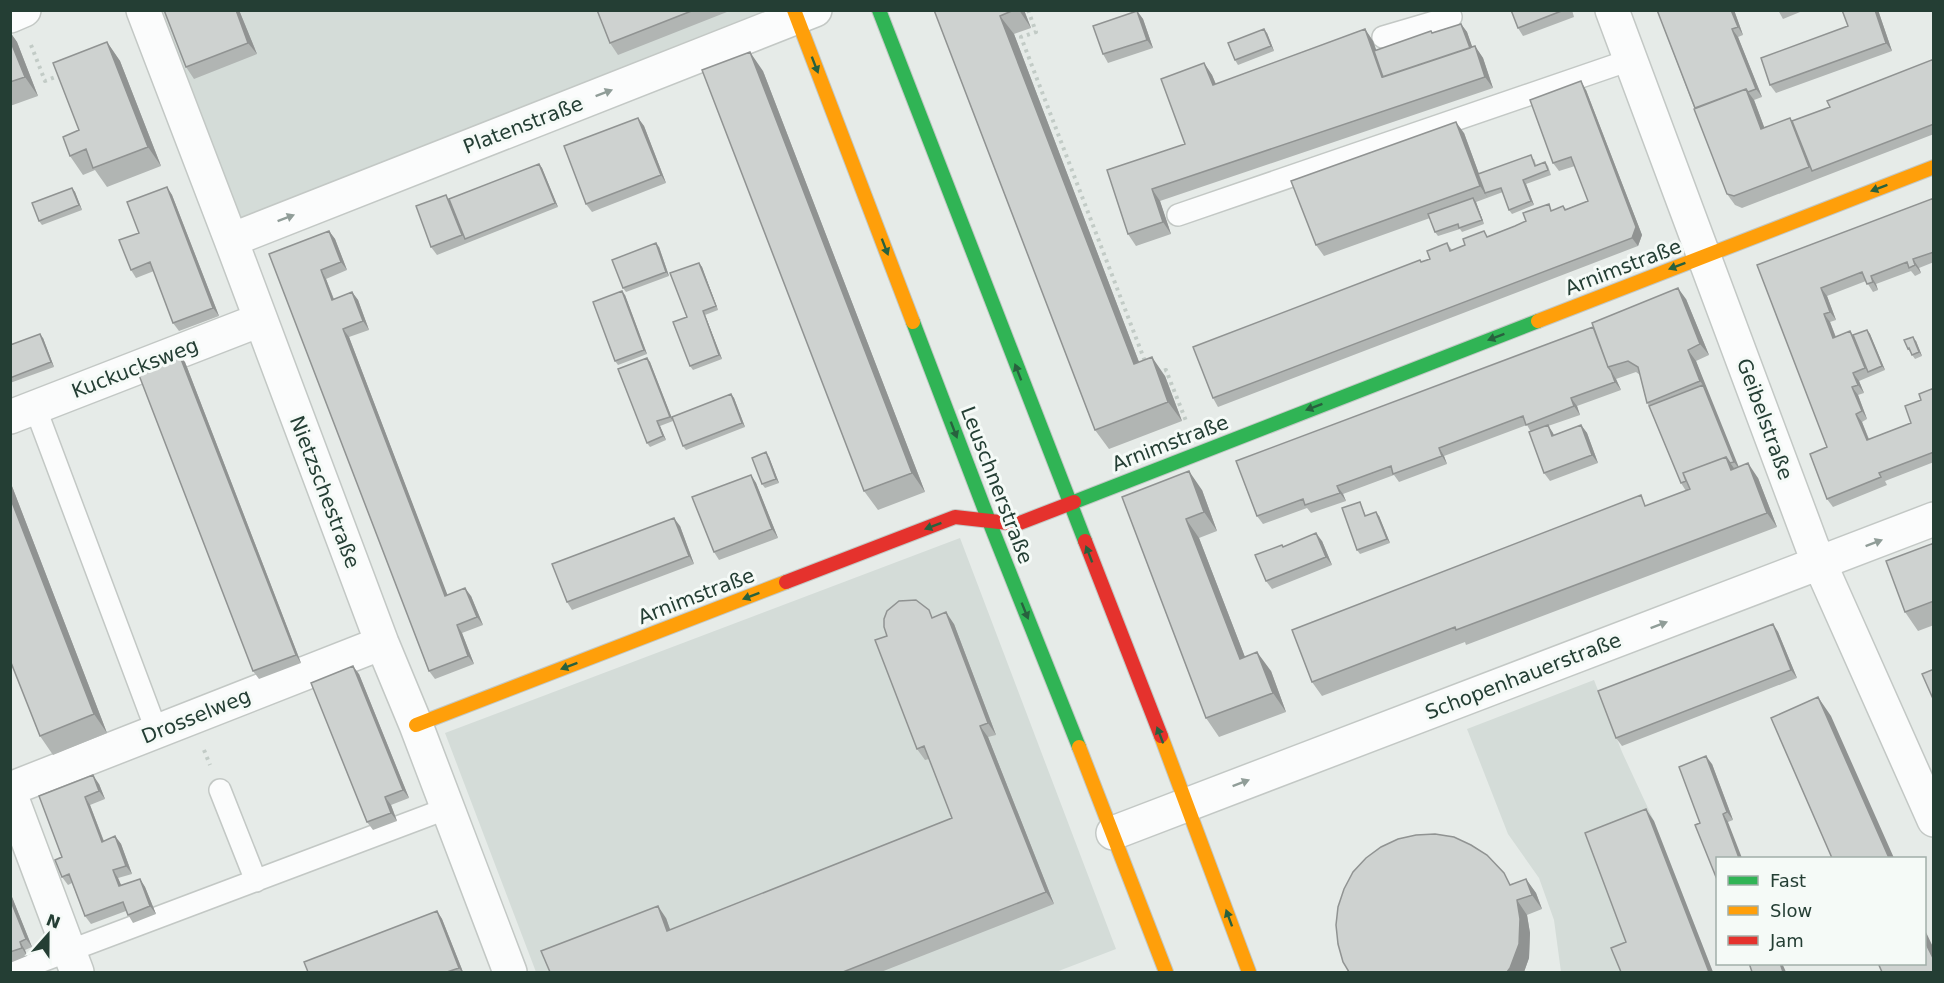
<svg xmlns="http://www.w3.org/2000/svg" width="1944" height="983" font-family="'DejaVu Sans',sans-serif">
	<rect width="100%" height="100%" fill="#e6ebe8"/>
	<path fill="#d4dcd8" d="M157,11H774L240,226Z
		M960,538L1116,949L1056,972H536L445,733Z
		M1594,680L1622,752L1654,821L1713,972H1561L1554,920L1539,878L1508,834L1467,729Z"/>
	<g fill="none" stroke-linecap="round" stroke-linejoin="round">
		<g stroke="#c3c8c5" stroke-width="24">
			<path id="lane" d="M1383,37L1451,17L1448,10
				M1178,215L1630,60
				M35,407L157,732
				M220,790L256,881
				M13,972L448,808"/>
		</g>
		<g stroke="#c3c8c5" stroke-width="36">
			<path id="street" d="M143,10L231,240L382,643L416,725L510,972
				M1612,10L1812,546L1934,820
				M10,16L24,10
				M231,240L815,10
				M10,417L260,320
				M10,789L382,643
				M10,793L77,972
				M1113,833L1934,519"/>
		</g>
		<g stroke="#c2c8c5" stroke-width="16">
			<path id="fast" d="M879,10L1085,541
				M913,322L989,521L1079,747
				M1074,502L1538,321"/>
		</g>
		<g stroke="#c2c8c5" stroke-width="16">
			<path id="slow" d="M794,10L913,322
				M1538,321L1934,167
				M416,725L786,582
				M1161,736L1249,972
				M1079,747L1166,972"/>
		</g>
		<g stroke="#c2c8c5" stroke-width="16">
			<path id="jam" d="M1085,541L1161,736
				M786,582L955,517L1017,524L1074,502"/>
		</g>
		<path stroke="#c2cbc6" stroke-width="4" stroke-dasharray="3 4.5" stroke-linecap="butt" d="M1028,10L1036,32L1021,37L1146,364
			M31,45L45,81L63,74
			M1157,373L1166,370L1186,421
			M204,750L210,765"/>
		<use href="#lane" stroke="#fbfcfc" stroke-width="21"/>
		<use href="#street" stroke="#fbfcfc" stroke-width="33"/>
		<use href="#fast" stroke="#30b455" stroke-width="14"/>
		<use href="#slow" stroke="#ff9f0a" stroke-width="14"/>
		<use href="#jam" stroke="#e5322d" stroke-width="14"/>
	</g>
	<path fill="#b1b5b3" d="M164,10H239L257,54L194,79L186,67Z
		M597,10H732L618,55L610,43Z
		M934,10H1024L1031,28L1014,34L1139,362L1165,376L1182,421L1109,449L1095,430Z
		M1511,10H1572L1574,17L1523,36L1518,28Z
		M1657,10H1734L1743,35L1738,37L1762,97L1754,100L1764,127L1792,121L1830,107L1934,59V134L1742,208L1735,205L1727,194Z
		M1778,10H1805L1783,19Z
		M1842,10H1878L1892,51L1776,93L1770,85L1848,26Z
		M1137,11L1143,19L1153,48L1108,63L1103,54Z
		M1461,24L1467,32L1472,47L1475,46L1483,58L1493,88L1160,201L1171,234L1136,246L1128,234L1107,170L1185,144L1204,63L1212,75L1216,84L1365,29L1373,41L1376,50Z
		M10,32L17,42L38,96L10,106Z
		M1267,33L1274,51L1238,65L1235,60Z
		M107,42L120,61L161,166L107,187L95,170L83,175L70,156Z
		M763,71L925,492L878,510L864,491Z
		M1586,90L1642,235L1638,246L1218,407L1213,398L1421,262L1430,259L1447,243L1452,250L1515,226L1563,206L1566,209L1588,201L1575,166L1559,171L1553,163Z
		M638,118L644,126L666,183L592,212L586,204Z
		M1464,133L1479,174L1534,159L1536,165L1545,162L1548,166L1551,175L1526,184L1534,205L1512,214L1509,210L1503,192L1476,202L1484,224L1462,232L1460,229L1438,236L1435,232L1430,218L1324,256L1316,245Z
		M539,164L542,168L558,207L437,255L431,247L449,199Z
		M167,187L172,195L219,316L179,331L173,323L154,271L136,278L131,270L139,233Z
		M72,188L75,192L82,210L42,225L39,221Z
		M1934,198V262L1919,268L1921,273L1915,276L1911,271L1876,284L1878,290L1873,292L1866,281L1827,296L1836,320L1830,322L1836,337L1850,331L1853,335L1867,330L1870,334L1885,370L1859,381L1864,393L1858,395L1867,419L1862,422L1869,439L1911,423L1921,400L1934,388V462L1885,481L1887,485L1833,507L1827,499V447L1757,265Z
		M329,231L335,239L347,270L326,279L334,299L352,292L358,300L369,330L349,337L447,595L471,596L483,625L462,633L474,664L435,679L429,671L269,254Z
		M659,247L669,276L626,292L623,288Z
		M699,263L702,267L718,310L705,315L722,359L693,370L690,366L687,317Z
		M625,295L647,354L618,365L615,361Z
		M1686,299L1709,355L1696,361L1708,393L1738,467L1758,478L1777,527L1466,645L1465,642L1322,696L1312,682L1648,505L1686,491L1681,483L1649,406L1647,403L1640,375L1636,372L1616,379L1621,390L1577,406L1580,415L1548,426L1554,435L1581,425L1587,433L1598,463L1550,481L1544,473L1531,432L1527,425L1444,456L1447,464L1399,482L1394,475L1343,494L1346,501L1311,513L1307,508L1263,524L1257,516Z
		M43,338L54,367L10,383V345Z
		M1916,341L1922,356L1915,359L1908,349Z
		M647,358L650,362L673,421L660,426L666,440L650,447L647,443Z
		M185,362L301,663L259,679L253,671Z
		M731,394L734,398L745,427L686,450L683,446Z
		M769,457L779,483L765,488L762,484Z
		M751,475L756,483L778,538L719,560L714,552Z
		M10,481L107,733L53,755L40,736Z
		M1202,490L1217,531L1199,538L1245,657L1271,671L1286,712L1219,737L1206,718L1122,497Z
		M1362,507L1366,516H1379L1390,543L1360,554L1357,550Z
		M680,526L694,564L572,610L567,602Z
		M1322,541L1332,565L1272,589L1266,581L1283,547Z
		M1934,543V625L1918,631L1905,612Z
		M934,617L954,624L996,735L988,737L1054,904L881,972H550L666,918L670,930L952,818L929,759L925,760L917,749L887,636Z
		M1773,624L1778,632L1797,678L1622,746L1616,738Z
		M359,674L409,798L391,805L397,821L373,830L367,822Z
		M1712,764L1733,820L1728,822L1700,823Z
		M99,784L105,799L90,805L104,841L115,836L121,844L132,874L118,878L121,885L140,879L145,887L156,914L133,923L126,911L91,924L85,916L72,883L68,885L62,877V857L39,796Z
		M1526,879L1536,893L1542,909L1527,915L1530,933L1529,958L1524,972H1349L1512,884Z
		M10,892L32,947L25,950L27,956L10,963Z
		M437,911L442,919L463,972H308Z"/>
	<path fill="#909392" d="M236,10H239L257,54L248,43Z
		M1019,10H1024L1031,28Z
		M1731,10H1734L1743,35L1738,27Z
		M1875,10H1878L1892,51L1886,43Z
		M1137,11L1143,19L1153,48L1147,40Z
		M1000,16L1014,34L1147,383L1134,364Z
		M1461,24L1467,32L1477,60L1471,52Z
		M1264,29L1267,33L1274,51L1271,46Z
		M1365,29L1373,41L1387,80L1382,77Z
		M1732,29L1738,37L1762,97L1756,89Z
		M10,32L17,42L38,96L25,77L10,40Z
		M107,42L120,61L161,166L148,147Z
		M1475,46L1483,58L1493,88L1485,77Z
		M750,52L763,71L925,492L912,473Z
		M1204,63L1212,75L1221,97L1213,85Z
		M1581,81L1586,90L1642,235L1638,246L1632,238Z
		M1746,89L1754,100L1769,140L1761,129Z
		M638,118L644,126L666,183L661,175Z
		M1456,122L1464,133L1486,193H1485L1488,198L1480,186Z
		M539,164L542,168L558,207L555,203Z
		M1523,180L1526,184L1534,205L1531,201Z
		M167,187L172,195L219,316L213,308Z
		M72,188L75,192L82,210L79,205Z
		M1152,189L1160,201L1171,234L1163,222Z
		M1473,198L1476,202L1484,224L1482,220Z
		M329,231L335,239L347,270L341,262Z
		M656,243L659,247L669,276L666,272Z
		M1913,259L1919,268L1921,273L1915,265Z
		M699,263L702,267L718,310L716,306Z
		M321,270L326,279L337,308L332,300Z
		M1871,276L1876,284L1878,290L1873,282Z
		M1678,288L1686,299L1709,355L1700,344Z
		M1821,288L1827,296L1836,320L1830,312Z
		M622,291L625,295L647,354L644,350Z
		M352,292L358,300L369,330L363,321Z
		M703,311L705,315L722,359L719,355Z
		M1824,314L1830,322L1839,346L1833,338Z
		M343,329L349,337L451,604L445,596Z
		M1867,330L1870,334L1885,370L1882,366Z
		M40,334L43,338L54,367L51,362Z
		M1913,337L1916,341L1922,356L1919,352Z
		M1688,350L1696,361L1740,470L1734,462L1703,385L1700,381Z
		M179,354L185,362L301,663L296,655Z
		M1152,357L1165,376L1182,421L1168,402Z
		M647,358L650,362L673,421L670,417Z
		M1611,371L1616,379L1621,390L1615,382Z
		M1853,373L1859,381L1864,393L1858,385Z
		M1852,387L1858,395L1867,419L1862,411Z
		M731,394L734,398L745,427L742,423Z
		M1571,398L1577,406L1580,415L1574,406Z
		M1856,414L1862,422L1872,448L1867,440Z
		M657,421L660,426L666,440L663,436Z
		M1548,425L1553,433L1557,444L1552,436Z
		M1581,425L1587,433L1598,463L1592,455Z
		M1439,448L1444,456L1447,464L1442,456Z
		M766,452L769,457L779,483L776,479Z
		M1726,457L1736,471L1731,470Z
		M1748,463L1758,478L1777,527L1767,513Z
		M1189,471L1202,490L1217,531L1204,512Z
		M751,475L756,483L778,538L772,529Z
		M10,481L107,733L94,714L10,497Z
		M1337,486L1343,494L1346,501L1340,493Z
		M1376,512L1379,516L1390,543L1387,539Z
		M674,518L680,526L694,564L689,556Z
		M1186,519L1199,538L1253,678L1240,659Z
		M1316,533L1322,541L1332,565L1326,557Z
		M465,588L471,596L483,625L477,617Z
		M946,612L954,624L996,735L988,723Z
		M1773,624L1778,632L1797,678L1791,670Z
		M457,625L462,633L474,664L468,656Z
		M1257,652L1271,671L1286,712L1273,693Z
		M353,666L359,674L409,798L403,790Z
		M1818,697L1831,716L1894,858H1889Z
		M980,726L988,737L1054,904L1046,892Z
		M1706,756L1712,764L1733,820L1727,812Z
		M93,775L99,784L105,799L99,791Z
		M85,797L90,805L107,850L102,842Z
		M385,797L391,805L397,821L391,813Z
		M1646,809L1654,821L1713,972H1709Z
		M1723,814L1728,822L1742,858H1739Z
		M115,836L121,844L132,874L126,866Z
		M113,870L118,878L125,894L119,886Z
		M140,879L145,887L156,914L150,906Z
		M1526,879L1536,893L1542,909L1532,895Z
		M10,892L32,947L26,939L10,899Z
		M1517,900L1527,915L1530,933L1529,958L1524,972H1507Z
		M658,906L666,918L675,943L667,931Z
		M437,911L442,919L463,972H462L459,968Z
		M1924,928L1934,949V960L1924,940Z
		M20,942L25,950L27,956L22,948Z
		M1780,963H1782L1786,972H1783Z"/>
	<path fill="#ced2d0" stroke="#909392" stroke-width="1.5" d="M164,10H236L248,43L186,67Z
		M597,10H694L610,43Z
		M934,10H1014L1000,16L1134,364L1152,357L1168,402L1095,430Z
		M1511,10H1564L1518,28Z
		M1657,10H1731L1738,27L1732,29L1756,89L1748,92L1746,89L1695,108Z
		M1842,10H1875L1886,43L1770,85L1761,58L1848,26Z
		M1137,11L1147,40L1103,54L1093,26Z
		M1461,24L1470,48L1383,77L1374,51L1431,31L1432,33Z
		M1264,29L1271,46L1235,60L1228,43Z
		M1365,29L1382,77L1475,46L1485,77L1152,189L1163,222L1128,234L1107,170L1185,144L1161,79L1204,63L1213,85Z
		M10,40L25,77L10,82Z
		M107,42L148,147L93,168L86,149L70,156L63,137L79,130L53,63Z
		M750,52L912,473L864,491L702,70Z
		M1934,59V124L1812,171L1792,121L1830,107L1827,101Z
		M1581,81L1636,227L1632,238L1213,398L1193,347L1420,260L1421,262L1430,259L1427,251L1447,243L1450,251L1465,245L1463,239L1484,231L1487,237L1515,226L1526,221L1523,213L1549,204L1551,211L1563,206L1565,210L1588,201L1571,157L1553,163L1530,100Z
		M1746,89L1761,129L1790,118L1809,167L1734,196L1727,194L1694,109Z
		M638,118L661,175L586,204L564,146Z
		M1456,122L1480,186L1316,245L1291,181Z
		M1531,155L1535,166L1545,162L1548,170L1523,180L1531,201L1509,210L1501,188L1485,193L1478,174Z
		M539,164L555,203L465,239L449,199Z
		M167,187L213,308L173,323L150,262L131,270L119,240L139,233L127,202Z
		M72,188L79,205L39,221L32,203Z
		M446,195L462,235L431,247L416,206Z
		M1473,198L1482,220L1459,228L1458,224L1435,232L1428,214Z
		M1934,198V252L1913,259L1915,265L1909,268L1907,262L1871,276L1873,282L1867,284L1862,272L1821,288L1830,312L1824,314L1833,338L1850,331L1865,368L1853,373L1858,385L1852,387L1862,411L1856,414L1867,440L1911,423L1905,406L1921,400L1919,394L1934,388V452L1879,473L1881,477L1827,499L1810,454L1827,447L1757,265Z
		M329,231L341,262L321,270L332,300L352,292L363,321L343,329L445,596L465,588L477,617L457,625L468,656L429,671L269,254Z
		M656,243L666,272L623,288L612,260Z
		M699,263L716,306L703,311L719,355L690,366L673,322L687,317L670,273Z
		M1678,288L1700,344L1688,350L1700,381L1647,403L1638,367L1628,361L1608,367L1592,323Z
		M622,291L644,350L615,361L593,302Z
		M1593,327L1608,367L1611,371L1615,382L1571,398L1574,406L1526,425L1523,416L1439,448L1442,456L1393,474L1391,466L1337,486L1340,493L1305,505L1303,499L1257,516L1236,461Z
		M1867,330L1882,366L1868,372L1853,335Z
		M40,334L51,362L10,378V345Z
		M1913,337L1919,352L1912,355L1909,348L1908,349L1904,340Z
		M179,354L296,655L253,671L137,370Z
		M647,358L670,417L657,421L663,436L647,443L618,369Z
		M1703,385L1734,462L1730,463L1726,457L1683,473L1686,481L1681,483L1649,406Z
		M731,394L742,423L683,446L672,417Z
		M1548,425L1552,436L1581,425L1592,455L1544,473L1529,432Z
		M766,452L776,479L762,484L752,458Z
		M1726,457L1731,470L1748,463L1767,513L1456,630L1455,627L1312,682L1292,630L1641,495L1645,506L1690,489L1683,473Z
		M1189,471L1204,512L1186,519L1240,659L1257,652L1273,693L1206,718L1122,497Z
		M751,475L772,529L714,552L692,497Z
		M10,497L94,714L40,736L10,660Z
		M1360,502L1365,516L1376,512L1387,539L1357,550L1342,508Z
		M674,518L689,556L567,602L552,564Z
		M1316,533L1326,557L1266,581L1255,555L1282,545L1283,547Z
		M1934,543V601L1905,612L1886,561Z
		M916,600L929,610L932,618L946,612L988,723L980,726L1046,892L843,972H550L541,951L658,906L667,931L952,818L924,746L917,749L875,640L887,636L884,627V619L887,611L899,601Z
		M1773,624L1791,670L1616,738L1598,691Z
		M353,666L403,790L385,797L391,813L367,822L311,683Z
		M1934,669V701L1922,674Z
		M1818,697L1889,858H1832L1771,718Z
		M1706,756L1727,812L1723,814L1739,858H1718V882L1695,825L1700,823L1679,767Z
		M93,775L99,791L85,797L102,842L115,836L126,866L113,870L119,886L140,879L150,906L128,915L123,902L85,916L69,874L62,877L55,860L62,857L39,796Z
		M1646,809L1709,972H1621L1611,948L1626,942L1585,833Z
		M1435,834L1454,837L1471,845L1487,855L1504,873L1510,885L1526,879L1532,895L1517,900L1520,919L1519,944L1510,968L1507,972H1349L1343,962L1338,944L1336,925L1338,907L1344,889L1353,872L1366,858L1381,847L1398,839L1416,835Z
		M10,899L26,939L20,942L22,948L10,952Z
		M437,911L459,968L447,972H308L304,962Z
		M1924,940L1934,960V972H1882L1878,963H1924Z
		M1749,963H1780L1783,972H1752Z"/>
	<defs><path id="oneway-solid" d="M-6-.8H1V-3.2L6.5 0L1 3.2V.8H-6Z" transform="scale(1.5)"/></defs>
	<g fill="#28613e">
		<use href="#oneway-solid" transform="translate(815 65) rotate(69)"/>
		<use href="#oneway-solid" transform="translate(1879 188) rotate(159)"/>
		<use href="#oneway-solid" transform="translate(885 247) rotate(69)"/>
		<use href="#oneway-solid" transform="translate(1677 266) rotate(159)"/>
		<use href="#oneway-solid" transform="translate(1496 337) rotate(159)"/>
		<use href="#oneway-solid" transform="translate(1018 372) rotate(-111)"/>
		<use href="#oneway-solid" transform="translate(1314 407) rotate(159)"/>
		<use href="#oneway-solid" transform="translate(954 430) rotate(69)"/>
		<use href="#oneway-solid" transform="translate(933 526) rotate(159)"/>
		<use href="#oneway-solid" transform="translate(1089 554) rotate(-111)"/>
		<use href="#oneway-solid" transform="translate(751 596) rotate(159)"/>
		<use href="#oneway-solid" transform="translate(1025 611) rotate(68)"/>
		<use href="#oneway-solid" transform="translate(569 666) rotate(159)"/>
		<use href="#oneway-solid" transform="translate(1160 735) rotate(-111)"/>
		<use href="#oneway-solid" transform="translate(1229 918) rotate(-110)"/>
	</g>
	<g fill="#909d98">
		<use href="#oneway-solid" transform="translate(604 93) rotate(-21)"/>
		<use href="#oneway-solid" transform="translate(286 218) rotate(-21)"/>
		<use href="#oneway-solid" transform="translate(1874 543) rotate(-21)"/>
		<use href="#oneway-solid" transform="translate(1659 625) rotate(-21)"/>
		<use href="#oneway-solid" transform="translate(1241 783) rotate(-21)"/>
	</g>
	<g text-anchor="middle" stroke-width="6" stroke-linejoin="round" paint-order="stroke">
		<g font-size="20" fill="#243e34" stroke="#f5faf7">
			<text transform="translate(523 125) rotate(-21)" y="7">Platenstraße</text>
			<text transform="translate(1623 267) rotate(-21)" y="7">Arnimstraße</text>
			<text transform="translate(135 368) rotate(-21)" y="7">Kuckucksweg</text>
			<text transform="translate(1765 419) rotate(70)" y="7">Geibelstraße</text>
			<text transform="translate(1170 443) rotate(-21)" y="7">Arnimstraße</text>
			<text transform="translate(997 485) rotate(69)" y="7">Leuschnerstraße</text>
			<text transform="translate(325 492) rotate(69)" y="7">Nietzschestraße</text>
			<text transform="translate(696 596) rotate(-21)" y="7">Arnimstraße</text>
			<text transform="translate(1523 676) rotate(-21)" y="7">Schopenhauerstraße</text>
			<text transform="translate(196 716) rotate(-22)" y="7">Drosselweg</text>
		</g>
	</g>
	<rect width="1944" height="983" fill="none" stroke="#243e34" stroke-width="24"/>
	<rect x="1716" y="857" width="210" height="108" fill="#f5faf7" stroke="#a1afa9" stroke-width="1.5"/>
	<rect x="1728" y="876" width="30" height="9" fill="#30b455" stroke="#a1afa9" stroke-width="1.5"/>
	<text x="1770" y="887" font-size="18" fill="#243e34">Fast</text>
	<rect x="1728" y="906" width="30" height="9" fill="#ff9f0a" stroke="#a1afa9" stroke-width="1.5"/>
	<text x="1770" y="917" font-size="18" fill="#243e34">Slow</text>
	<rect x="1728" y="936" width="30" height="9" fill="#e5322d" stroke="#a1afa9" stroke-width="1.5"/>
	<text x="1770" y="947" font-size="18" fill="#243e34">Jam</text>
	<g transform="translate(48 935) rotate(21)" stroke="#f5faf7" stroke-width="4.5" paint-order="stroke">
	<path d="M0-4.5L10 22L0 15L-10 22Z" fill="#243e34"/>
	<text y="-9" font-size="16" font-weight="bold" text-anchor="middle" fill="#243e34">N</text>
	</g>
</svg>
